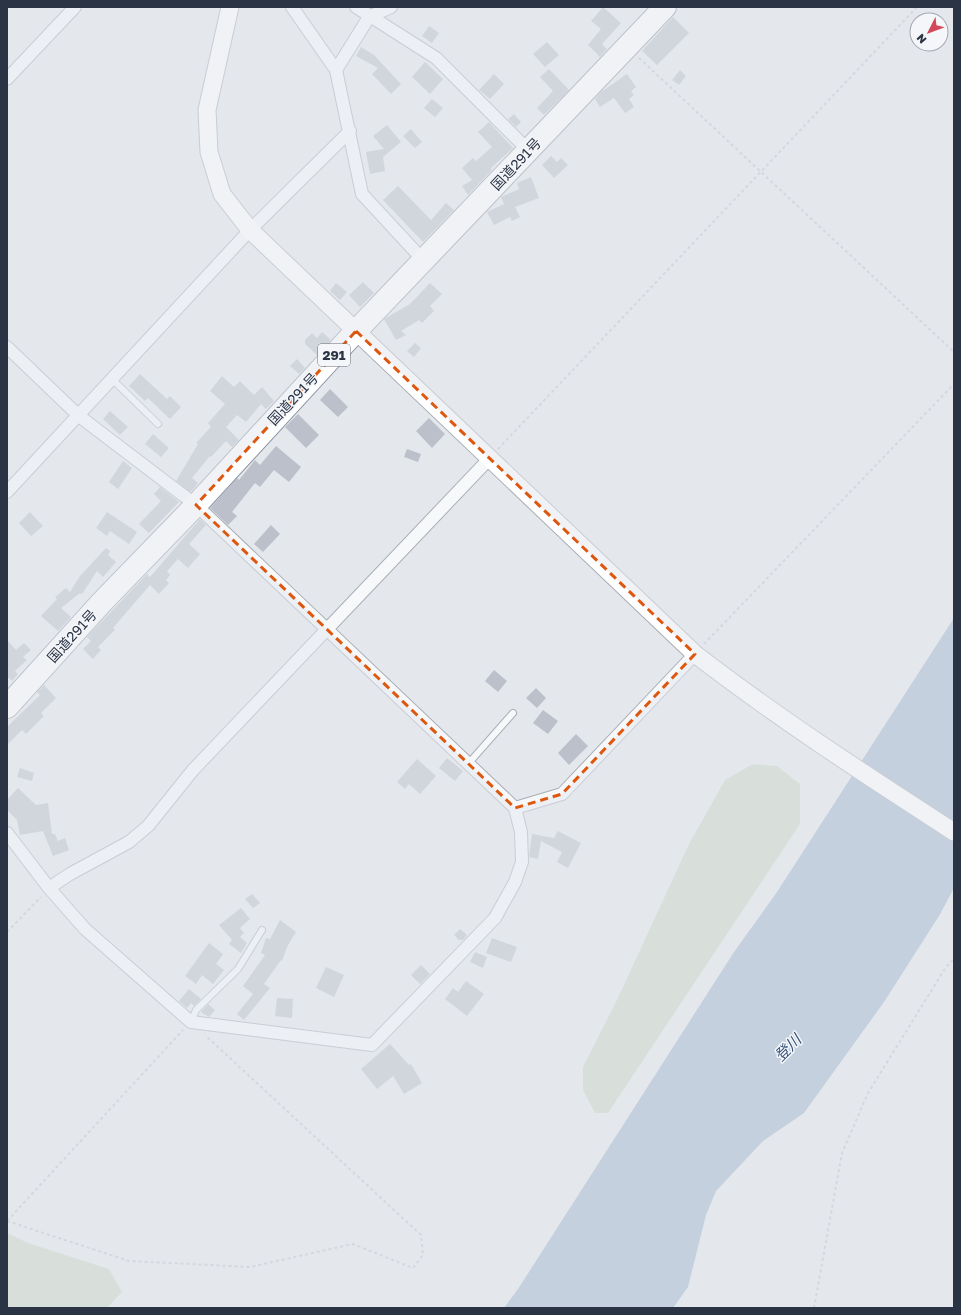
<svg xmlns="http://www.w3.org/2000/svg" width="961" height="1315" font-family="'Golos Text','Noto Sans JP',sans-serif">
	<rect width="100%" height="100%" fill="#e4e7ec"/>
	<path fill="#c9d6c5" d="M753,764L777,766L800,784V824L608,1113H595L583,1090V1067L617,1000L689,844L725,780Z
		M7,1233L28,1243L109,1269L122,1292L107,1308H7Z"/>
	<path fill="#9fb4cc" d="M954,618V888L939,916L884,1002L804,1113L763,1141L716,1191L706,1215L688,1287L673,1308H504L518,1289L734,952L777,892Z"/>
	<path fill="#bbc0ca" d="M603,7L621,23L602,44L607,49L600,57L588,45L601,29L591,21Z
		M673,17L689,33L657,65L642,51Z
		M429,26L439,33L432,43L422,36Z
		M547,42L559,55L545,67L533,54Z
		M361,47L374,55L401,84L391,94L372,74L378,68L356,56Z
		M425,62L443,79L430,94L412,77Z
		M549,69L569,90L544,115L537,108L553,91L540,77Z
		M680,70L686,76L679,85L672,80Z
		M494,74L504,84L490,99L479,90Z
		M627,74L636,87L631,91L634,95L629,99L634,107L625,113L614,98L600,107L595,99L601,92Z
		M432,99L443,108L435,117L424,108Z
		M514,114L521,122L516,127L508,119Z
		M489,122L513,148L491,168L492,170L468,195L462,186L472,180L462,168L473,158L476,161L492,147L478,132Z
		M387,125L401,142L383,157L385,171L370,174L366,152L384,149L373,136Z
		M411,129L422,142L415,148L403,136Z
		M551,156L557,162L561,158L568,165L554,178L542,165Z
		M531,177L539,198L515,207L520,217L512,221L510,217L494,225L487,212L504,204L501,197L519,189L517,183Z
		M398,186L431,220L446,203L454,210L423,242L383,200Z
		M363,282L374,293L360,307L349,295Z
		M336,283L347,292L340,300L330,291Z
		M430,283L442,294L430,306L434,311L422,323L419,320L401,331L406,335L396,340L384,319L410,304Z
		M322,332L331,340L317,355L305,344V340L312,333L317,338Z
		M415,343L421,348L414,357L407,351Z
		M297,359L305,368L299,374L290,366Z
		M140,374L167,399L170,396L181,407L170,419L148,398L145,401L129,386Z
		M222,376L234,387L240,381L254,395L262,387L274,401L266,409L261,404L246,422L237,415L226,427L239,440L232,447L226,441L211,457L210,456L192,478L198,483L192,491H189L176,481L198,444L196,443L211,427L208,423L225,404L210,391Z
		M330,389L348,407L338,417L320,400Z
		M110,411L128,427L120,435L103,419Z
		M298,414L319,435L306,448L285,427Z
		M429,418L445,434L432,448L416,431Z
		M153,434L169,448L161,457L145,444Z
		M276,446L301,467L289,482L274,470L260,487L255,483L232,512L237,516L228,525L210,508L237,478L239,480L255,460L260,465Z
		M407,449L421,454L418,462L404,457Z
		M123,461L132,468L118,489L109,482Z
		M160,487L179,502L149,533L139,524L161,501L154,494Z
		M30,512L43,526L31,536L19,523Z
		M107,512L137,532L129,544L110,531L107,536L96,528Z
		M200,519L206,525L189,544L200,554L188,568L178,559L167,571L170,575L166,580L169,583L159,594L150,585L113,628L115,630L98,647L101,650L93,659L83,649L91,641L87,637L147,574L150,577Z
		M271,525L280,534L263,552L254,544Z
		M106,548L110,551L108,555L116,562L103,577L97,571L82,594L80,593L61,608L71,617L58,631L41,616L57,599L55,597L66,588L70,592L80,576Z
		M7,640L16,650L24,643L31,650L23,657L27,660L15,671L18,674L12,681L9,678L7,679Z
		M494,670L507,681L498,692L485,681Z
		M44,685L56,698L41,713L44,716L26,734L22,730L7,745V727L40,695L37,692Z
		M536,688L546,698L537,708L526,698Z
		M543,710L558,721L548,734L533,723Z
		M576,734L588,746L569,765L558,753Z
		M447,758L463,771L455,781L439,768Z
		M417,759L436,776L420,794L409,784L405,789L397,782Z
		M20,768L34,773L32,781L17,777Z
		M18,788L36,805L48,803L52,834H55L58,841L65,838L69,850L53,856L43,831L20,835L17,820L7,810V800Z
		M558,831L581,843L568,868L557,862L562,852L541,841L538,859L529,857L532,834L554,838Z
		M252,894L260,903L253,908L245,899Z
		M241,908L250,919L240,928L244,933L240,937L247,943L241,953L229,944L232,940L219,925Z
		M280,920L296,932L288,945L282,961L281,960L264,984L270,988L244,1020L237,1014L253,994L243,986L265,955L261,953L266,938L270,939Z
		M460,929L467,935L463,940H459L454,935Z
		M492,938L517,947L511,962L486,953Z
		M209,943L223,954L216,964L224,970L213,984L202,975L196,984L185,976Z
		M475,952L487,957L483,968L470,962Z
		M421,965L430,974L420,984L411,975Z
		M326,967L344,975L334,997L316,988Z
		M466,981L484,994L467,1016L445,999L453,988L458,992Z
		M189,989L201,999L194,1006L191,1003L187,1008L179,1001Z
		M277,998L293,999L292,1018L275,1016Z
		M208,1004L215,1010L209,1017L201,1012Z
		M390,1044L409,1065L411,1064L422,1083L404,1094L393,1076L377,1089L361,1069Z"/>
	<g fill="none" stroke-linecap="round" stroke-linejoin="round">
		<g stroke="#a9aeb7" stroke-width="8">
			<path id="lane" d="M112,379L158,424
				M468,764L513,713
				M191,1022L196,1010L238,969L262,930"/>
		</g>
		<g stroke="#a9aeb7" stroke-width="14">
			<path id="street" d="M292,7L336,70L362,194L424,261
				M356,7L436,58L529,151
				M336,70L369,17L391,7
				M7,79L75,7
				M7,347L79,416L196,505L515,808L521,832L522,862L515,882L495,918L372,1045L191,1022L85,929L49,888L7,833
				M7,492L250,230L350,131
				M515,808L562,794L695,654
				M49,888L70,874L129,842L148,826L193,770L490,458"/>
		</g>
		<g stroke="#a9aeb7" stroke-width="19">
			<path id="secondary" d="M230,7L207,110L209,152L222,194L250,230L695,654C778,718 866,775 954,832"/>
		</g>
		<g stroke="#8b94a3" stroke-width="24">
			<path id="highway" d="M7,707L102,602L196,505L356,331L665,7"/>
		</g>
		<path stroke="#c2c5cb" stroke-width="2" stroke-dasharray="3 3" stroke-linecap="butt" d="M639,58L954,352
			M498,449L917,7
			M704,644L954,384
			M7,932L41,897
			M7,1221L129,1261L250,1267L353,1244L413,1268L423,1255L421,1235L205,1035
			M7,1221L183,1030
			M814,1308L842,1153L868,1093L946,967L954,959"/>
		<use href="#lane" stroke="#f7f8fa" stroke-width="6"/>
		<use href="#street" stroke="#f7f8fa" stroke-width="12"/>
		<use href="#secondary" stroke="#fff" stroke-width="17"/>
		<use href="#highway" stroke="#fff" stroke-width="22"/>
	</g>
	<path d="M0 0H961V1315H0ZM356,331L695,654L562,794L515,808L196,505Z" fill="#e4e7ec" fill-opacity=".55" fill-rule="evenodd"/>
	<path fill="none" stroke="#df570f" stroke-width="3" stroke-dasharray="8 5" stroke-linejoin="round" d="M356,331L695,654L562,794L515,808L196,505Z"/>
	<g text-anchor="middle" stroke-width="3" stroke-linejoin="round" paint-order="stroke">
		<rect fill="#f4f6f9" stroke="#676e7b" stroke-width="1" x="318" y="344" width="32" height="22" rx="3"/>
		<g font-size="13" font-weight="bold" fill="#2b3445">
			<text x="334" y="360">291</text>
		</g>
		<g font-size="14" fill="#2b3445" stroke="#f4f6f9">
			<text transform="translate(516 164) rotate(-47)" y="5">国道291号</text>
			<text transform="translate(293 399) rotate(-47)" y="5">国道291号</text>
			<text transform="translate(72 636) rotate(-48)" y="5">国道291号</text>
		</g>
		<g font-size="15" font-style="italic" fill="#34527a" stroke="#f4f6f9">
			<text transform="translate(788 1048) rotate(-45)" y="5">登川</text>
		</g>
	</g>
	<rect width="961" height="1315" fill="none" stroke="#2b3445" stroke-width="16"/>
	<g transform="translate(929 32) rotate(228)"><circle r="19" fill="#f4f6f9" stroke="#a4a8b1"/>
	<path d="M0-3L7 15L0 10L-7 15Z" fill="#d1495b"/>
	<text y="-6" font-size="11" font-weight="bold" text-anchor="middle" fill="#2b3445">N</text>
	</g>
</svg>
